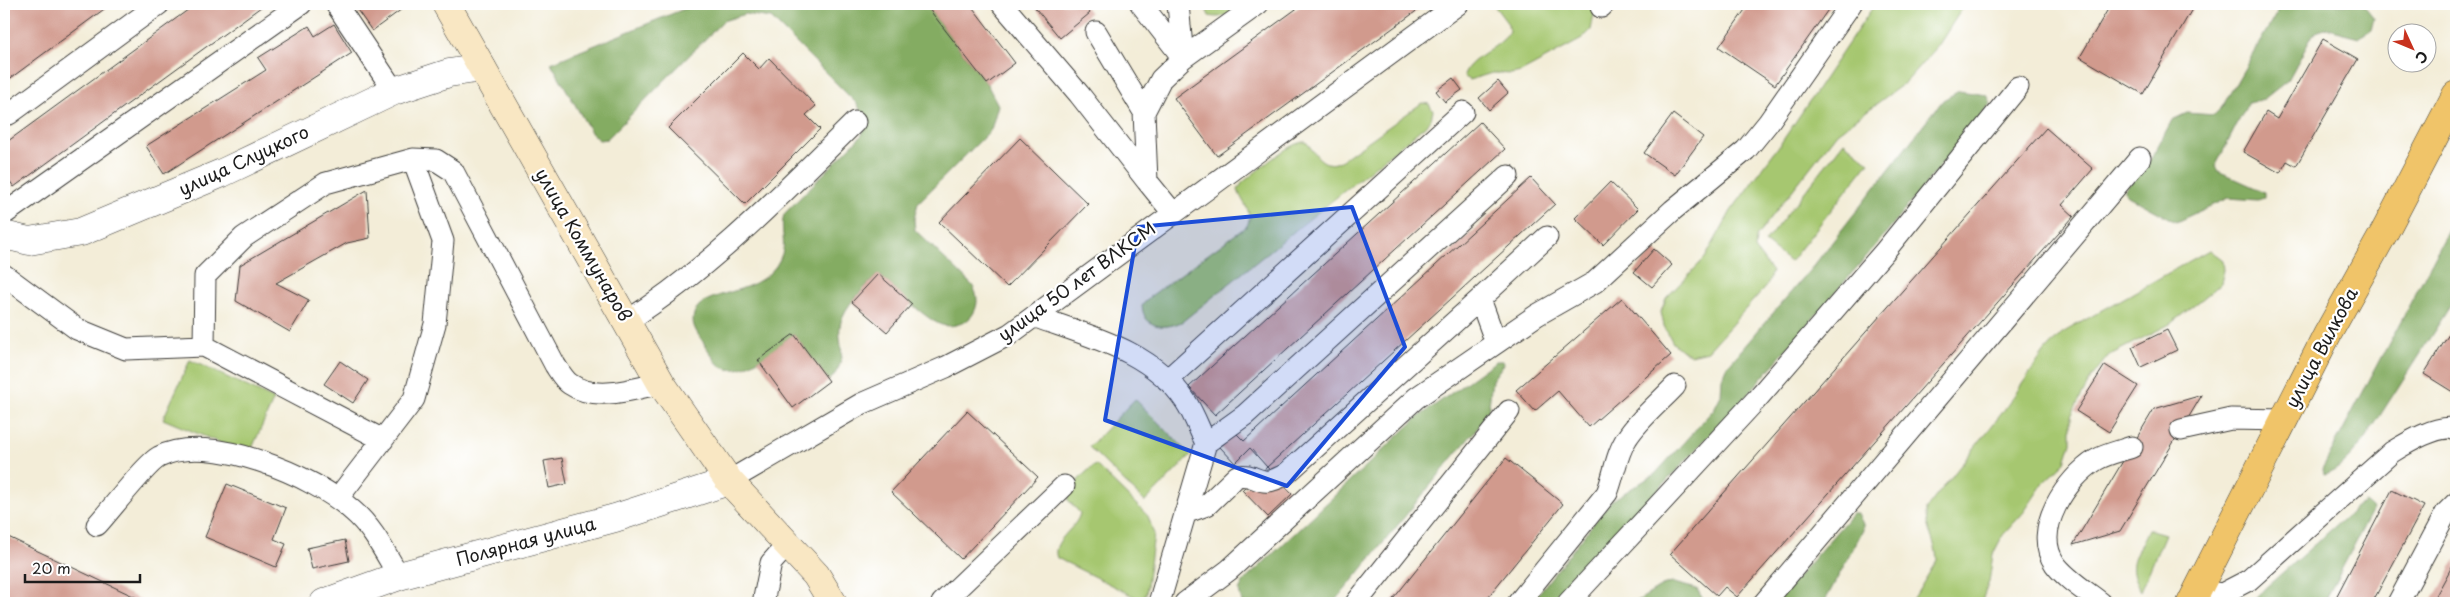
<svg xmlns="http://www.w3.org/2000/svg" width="2460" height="607" font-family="'Playpen Sans',sans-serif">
	<rect width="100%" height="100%" fill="#fff"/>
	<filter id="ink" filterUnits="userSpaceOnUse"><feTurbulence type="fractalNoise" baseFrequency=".02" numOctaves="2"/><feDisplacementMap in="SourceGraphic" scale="10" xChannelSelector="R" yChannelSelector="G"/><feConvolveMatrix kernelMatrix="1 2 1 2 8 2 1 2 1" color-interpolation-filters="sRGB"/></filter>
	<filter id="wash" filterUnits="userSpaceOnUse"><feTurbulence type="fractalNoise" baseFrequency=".0096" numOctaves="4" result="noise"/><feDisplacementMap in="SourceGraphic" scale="20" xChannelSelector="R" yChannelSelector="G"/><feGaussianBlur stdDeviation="1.12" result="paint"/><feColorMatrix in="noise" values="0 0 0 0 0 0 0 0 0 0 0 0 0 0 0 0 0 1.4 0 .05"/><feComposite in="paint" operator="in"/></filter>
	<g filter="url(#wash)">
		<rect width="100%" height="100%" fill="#f3edd8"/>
		<path fill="#a6c76f" stroke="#617246" d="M1204,4H1243C1232,12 1224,20 1209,16Z
			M1493,4H1596L1591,30L1582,39L1521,72L1511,74L1492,73L1469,80L1464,76C1466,60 1498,49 1509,33L1508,24Z
			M1875,4H1965L1938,46L1906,82L1837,133L1756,237L1755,249L1772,272L1767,285L1708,351L1691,355L1681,350L1673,343L1664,326L1661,312L1666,298L1705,258L1731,211L1781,143Z
			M1422,103L1429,104L1433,111L1431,119L1425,126L1183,321C1166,330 1144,329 1142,306L1148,298L1247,226C1254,212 1242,203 1238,190L1242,183C1255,173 1291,140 1306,142C1315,152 1322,169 1339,162Z
			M1844,142L1869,162L1790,262L1765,242Z
			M2209,250L2223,261L2224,270L2221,283L2210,293L2170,324L2108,356L2091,378L2071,416V443L2065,462L2044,482L2024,512L2003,535L1993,554L1989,582L1981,603H1911L1937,560C1936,540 1925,531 1926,509L2002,413L2045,351L2062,333Z
			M190,360L274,399L249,455L163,419Z
			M1135,399L1191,455L1145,502L1089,447Z
			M1096,465L1148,516L1154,534L1146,594L1139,599L1057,558C1050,541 1077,529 1080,513L1068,500C1069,488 1085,471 1096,465Z
			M2148,529L2165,534L2141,591C2124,564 2136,556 2148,529Z"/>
		<path fill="#84ac62" stroke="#50643f" d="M696,4H925L987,84L998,105L991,130L918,203L914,219L915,230L972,285C978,295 979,304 973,314C968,323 952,328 942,325C927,321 891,285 878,274C866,287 850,300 843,316C832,341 854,355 829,381L794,334C778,345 744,377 724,368C716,365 710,352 705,345C699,335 690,326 694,314C701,288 762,298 780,259C788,243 779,231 784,214L861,136C868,123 864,116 857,104L771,18L745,14L723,21L607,139L599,140L592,134L551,63Z
			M2282,4H2360L2366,8L2374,18L2371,30L2359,37L2324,28L2315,31L2288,80L2264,99L2248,103L2215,167L2218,171L2260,190L2264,192V198L2258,200L2228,198L2176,222L2128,196L2125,193V189L2152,157L2172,120L2187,113L2214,115L2222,107Z
			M1959,91L1987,95L1991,103L1877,244L1749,393L1555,600L1551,603H1531L1611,501L1655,474L1714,409L1721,395L1722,378L1726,368L1815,264L1943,100Z
			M2456,217V297L2365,439C2354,452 2340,472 2323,475L2322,469Z
			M1496,361H1502L1504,364L1492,380L1488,415L1334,603H1242L1239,591L1244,581L1417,418Z
			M2365,502L2373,509L2324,603H2252L2265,588L2358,506Z
			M1852,514H1858L1863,524V530L1824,603H1775Z
			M1674,583L1697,589L1705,603H1634L1665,584Z"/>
		<g id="blocks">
			<path fill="#d19a8d" d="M4,4H111L4,83Z
				M196,4H265L14,187L4,173V144Z
				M353,4H399L402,9L372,31Z
				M925,4H970L1015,63L987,84Z
				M1032,4H1083L1090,13L1060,38Z
				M1303,4H1426L1217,156L1174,98Z
				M1749,4H1832L1775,85L1719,47Z
				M2111,4H2195L2143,94L2080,57Z
				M334,24L352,53L164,174L146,146L266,70L258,58L309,26L315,36Z
				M2323,39L2358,59L2296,166L2287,161L2280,173L2243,152L2266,112L2277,119Z
				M743,53L759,69L769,58L816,106L806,115L820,129L745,204L668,128Z
				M1453,78L1462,90L1445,102L1436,91Z
				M1498,81L1508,93L1489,110L1479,98Z
				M1673,114L1703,137L1675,175L1644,153Z
				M1480,122L1505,149L1215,415L1189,387Z
				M2046,128L2093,169L2062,205L2074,216L1737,597L1725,587L1717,596L1670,554Z
				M1020,138L1088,204L1007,287L939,222Z
				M1531,178L1555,204L1267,467L1250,448L1235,463L1220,447L1236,433L1244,441Z
				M1610,182L1638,209L1603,245L1575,218Z
				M367,190L370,238L347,243L276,283L309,300L290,332L236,301L240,265Z
				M1654,249L1672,265L1652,287L1634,272Z
				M878,274L912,304L887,332L852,302Z
				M1622,298L1671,355L1589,427L1558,391L1535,411L1516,390Z
				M2456,323V394L2424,374Z
				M2167,330L2177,350L2141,367L2132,347Z
				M794,334L829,381L793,408L758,360Z
				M340,361L368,380L353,403L324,384Z
				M2105,365L2138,386L2109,432L2076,411Z
				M2202,395L2120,531L2073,545L2154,409Z
				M967,411L1038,477L961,559L891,492Z
				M562,458L567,484L549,488L544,461Z
				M1506,458L1563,504L1483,603H1390Z
				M1267,467L1292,494L1268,517L1242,490Z
				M227,484L286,508L274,539L286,544L276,567L205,537Z
				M2392,490L2424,506L2372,603H2333Z
				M4,535L101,581L148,603H4Z
				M345,540L349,561L312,569L307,548Z
				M2456,559V603H2432Z"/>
		</g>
	</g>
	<g filter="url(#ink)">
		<use href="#blocks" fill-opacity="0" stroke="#3c3b38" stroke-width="1"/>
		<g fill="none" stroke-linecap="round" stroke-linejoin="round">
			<g stroke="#3c3b38" stroke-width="23">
				<path id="service" d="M336,4L394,91
					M1002,4L1079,94L1147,181
					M1141,4L1183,58
					M1178,4L1183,58
					M1601,7L1604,4
					M1096,32L1144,112
					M9,114L159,4
					M1173,213L1147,181L1144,112L1161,79L1183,58L1258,4
					M4,214L301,4
					M4,275L77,329L126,349L204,346L205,276L244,237L326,183L413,159L436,160L453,171L555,365C559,371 564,380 570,384C596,402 633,389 661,383
					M1036,317C1089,336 1153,351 1186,402C1194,414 1199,429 1206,443L1159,603
					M627,321C712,267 783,193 855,122
					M1496,343L1480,299L1547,237
					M204,346L383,440
					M1167,380L1463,112
					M2181,430L2231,419L2284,420
					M1206,443L1245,415L1508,176
					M729,481L861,404L946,367L1010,334L1458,4
					M338,498L414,399L435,324L443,241L413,159
					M1185,513L1207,505L1237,476C1259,472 1257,491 1286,474L1480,299
					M97,525C109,512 147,463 159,457C208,431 315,476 353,511C373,528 385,553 399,576
					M2198,590L2222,594L2249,580L2392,452C2405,444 2441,422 2456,430
					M763,603L771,563L787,545
					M942,603L1064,486
					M1185,603L1229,570L1416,398L1537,315L1595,282L1673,210L1746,150L1768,123L1851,4
					M1356,603L1509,411
					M1518,603L1607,493C1614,476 1616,454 1627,438C1639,419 1659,403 1675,386
					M1568,603L1756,400L1885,251L2018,87
					M1764,603L2140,158
					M2101,603C2086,591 2067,580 2055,564C2031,530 2067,478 2096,460C2106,454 2120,451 2132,447
					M2398,603L2446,513L2456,503"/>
			</g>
			<g stroke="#3c3b38" stroke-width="29">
				<path id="minor" d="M4,235L29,241L81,232L222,173L394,91L449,73L482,68
					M324,603L399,576L615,518L729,481"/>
			</g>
			<g stroke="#3c3b38" stroke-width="29">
				<path id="secondary" d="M446,4L661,383L729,481L816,575L833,603"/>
			</g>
			<g stroke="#3c3b38" stroke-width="29">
				<path id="primary" d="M2191,603L2327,335L2385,231L2456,95"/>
			</g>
			<use href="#service" stroke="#fff" stroke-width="21"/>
			<use href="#minor" stroke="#fff" stroke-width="28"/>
			<use href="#secondary" stroke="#f9e7c3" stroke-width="28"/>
			<use href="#primary" stroke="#f0c469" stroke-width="28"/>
		</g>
	</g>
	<path fill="#1d4ed8" fill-opacity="0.2" stroke="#1d4ed8" stroke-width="4" stroke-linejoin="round" d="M1352,207L1405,347L1287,486L1105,420L1138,227Z"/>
	<g text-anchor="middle" stroke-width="4.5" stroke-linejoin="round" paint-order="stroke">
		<g font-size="18" fill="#1c1c1c" stroke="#fff">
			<text transform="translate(244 161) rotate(-25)" y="6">улица Слуцкого</text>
			<text transform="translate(583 245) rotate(60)" y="6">улица Коммунаров</text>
			<text transform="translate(1077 282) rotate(-36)" y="6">улица 50 лет ВЛКСМ</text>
			<text transform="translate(2322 348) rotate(-62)" y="6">улица Вилкова</text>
			<text transform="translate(526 542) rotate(-15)" y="6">Полярная улица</text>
		</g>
	</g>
	<rect width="2460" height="607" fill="none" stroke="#fff" stroke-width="20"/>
	<g transform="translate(2412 48) rotate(134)"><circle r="24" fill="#ffffff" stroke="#a4a4a4"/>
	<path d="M0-4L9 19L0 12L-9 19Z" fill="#c8321e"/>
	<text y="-8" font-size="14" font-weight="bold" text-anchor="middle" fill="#1c1c1c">С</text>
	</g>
	<path d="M25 574v8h115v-8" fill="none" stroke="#1c1c1c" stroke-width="2.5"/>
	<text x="32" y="574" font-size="15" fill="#1c1c1c" stroke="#ffffff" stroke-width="4" paint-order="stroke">20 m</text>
</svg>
